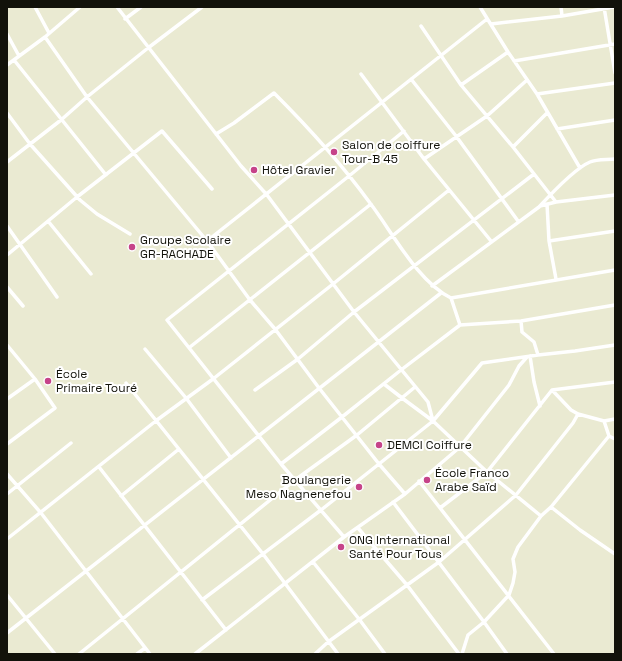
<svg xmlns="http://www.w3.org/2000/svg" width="622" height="661" font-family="'Space Grotesk',sans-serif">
	<rect width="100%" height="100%" fill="#eaead2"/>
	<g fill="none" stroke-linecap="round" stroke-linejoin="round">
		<path stroke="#fff" stroke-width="3.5" d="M35,7L49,33
			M117,7L241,166L267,195L354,312L428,402L433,421
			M480,7L508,52L537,94L580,168
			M561,7L562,16
			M604,7L615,73
			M125,19L141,7
			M491,24L562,16L614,7
			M421,26L461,85L513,147L556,202
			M7,34L19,56
			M45,37L87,97L207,241L250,300L275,329L319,388L379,464L405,494
			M14,60L106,175
			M514,61L615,44
			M7,65L45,37L80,7
			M361,74L424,159L491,241
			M411,79L456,136L518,221
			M461,85L508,52
			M537,94L615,83
			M7,113L30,144L80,200L97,214L130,234
			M557,129L615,120
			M216,134L234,123L274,93C309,128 341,163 370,203C393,233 417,281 451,298L460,325
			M513,147L547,113
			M424,159L487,116L527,80
			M7,162L61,120L87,97L148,48L202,7
			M547,204L549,241L556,279
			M540,206L556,202L615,195
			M48,221L91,274
			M7,226L57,297
			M207,241L487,19
			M549,241L615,231
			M7,255L77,197L162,131L212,189
			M432,286L539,207C550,195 576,168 590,162C597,159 607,160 615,159
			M7,287L23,306
			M451,298L615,270
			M521,321L522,332L534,342L538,355
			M7,345L35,379L55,408L7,444
			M190,347L371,204
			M145,349L186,398L231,458
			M530,356L534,382L540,406
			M126,383L263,554L338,654
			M384,384L402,398L433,421L487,472L541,516
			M255,390L298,359L354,312L534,174
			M552,390L571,410L578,414L604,421L609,436L615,439
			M7,399L35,379
			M604,421L615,419
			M281,464L342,417L401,370L460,325L521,321L615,305
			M99,467L226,630
			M7,474L41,513L150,654
			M419,481L554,654
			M7,494L71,443
			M121,496L179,449
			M393,502L484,622L507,654
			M551,507L580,530L615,554
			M440,508L487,472L552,390L615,382
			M358,528L407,585L459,654
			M344,537L281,464L167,320L349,176L404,131
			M7,539L157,420L213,379L333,284L449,190
			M313,562L359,619L385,654
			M7,595L55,654
			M202,600L321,510L433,421L482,363L538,355L575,351L615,345
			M7,633L441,293
			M79,654L295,480L357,435L415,387
			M137,654L145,648
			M195,654L344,537L405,494L460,447L509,385L519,366L527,357
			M315,654L328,642L439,562L516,495L573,423L578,414
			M462,654L468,635L484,622L509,595L513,583L515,572L513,559L518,547L541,516L551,507L609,436"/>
	</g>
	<g fill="#c64389" stroke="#fff" stroke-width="1.5">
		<circle cx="334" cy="152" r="4"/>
		<circle cx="254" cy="170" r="4"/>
		<circle cx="132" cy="247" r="4"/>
		<circle cx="48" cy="381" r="4"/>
		<circle cx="379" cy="445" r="4"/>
		<circle cx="427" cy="480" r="4"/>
		<circle cx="359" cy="487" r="4"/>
		<circle cx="341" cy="547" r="4"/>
	</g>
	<g text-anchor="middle" stroke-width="4" stroke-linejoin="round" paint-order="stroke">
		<g font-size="12" fill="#12120a" stroke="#fff" text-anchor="start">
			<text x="342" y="149">Salon de coiffure<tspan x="342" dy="14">Tour-B 45</tspan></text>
			<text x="262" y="174">Hôtel Gravier</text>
			<text x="140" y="244">Groupe Scolaire<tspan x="140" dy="14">GR-RACHADE</tspan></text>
			<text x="56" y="378">École<tspan x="56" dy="14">Primaire Touré</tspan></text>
			<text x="387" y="449">DEMCI Coiffure</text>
			<text x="435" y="477">École Franco<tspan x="435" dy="14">Arabe Saïd</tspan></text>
			<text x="351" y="484" text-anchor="end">Boulangerie<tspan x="351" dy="14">Meso Nagnenefou</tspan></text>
			<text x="349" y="544">ONG International<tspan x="349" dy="14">Santé Pour Tous</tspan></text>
		</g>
	</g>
	<rect width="622" height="661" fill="none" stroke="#12120a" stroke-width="16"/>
</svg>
